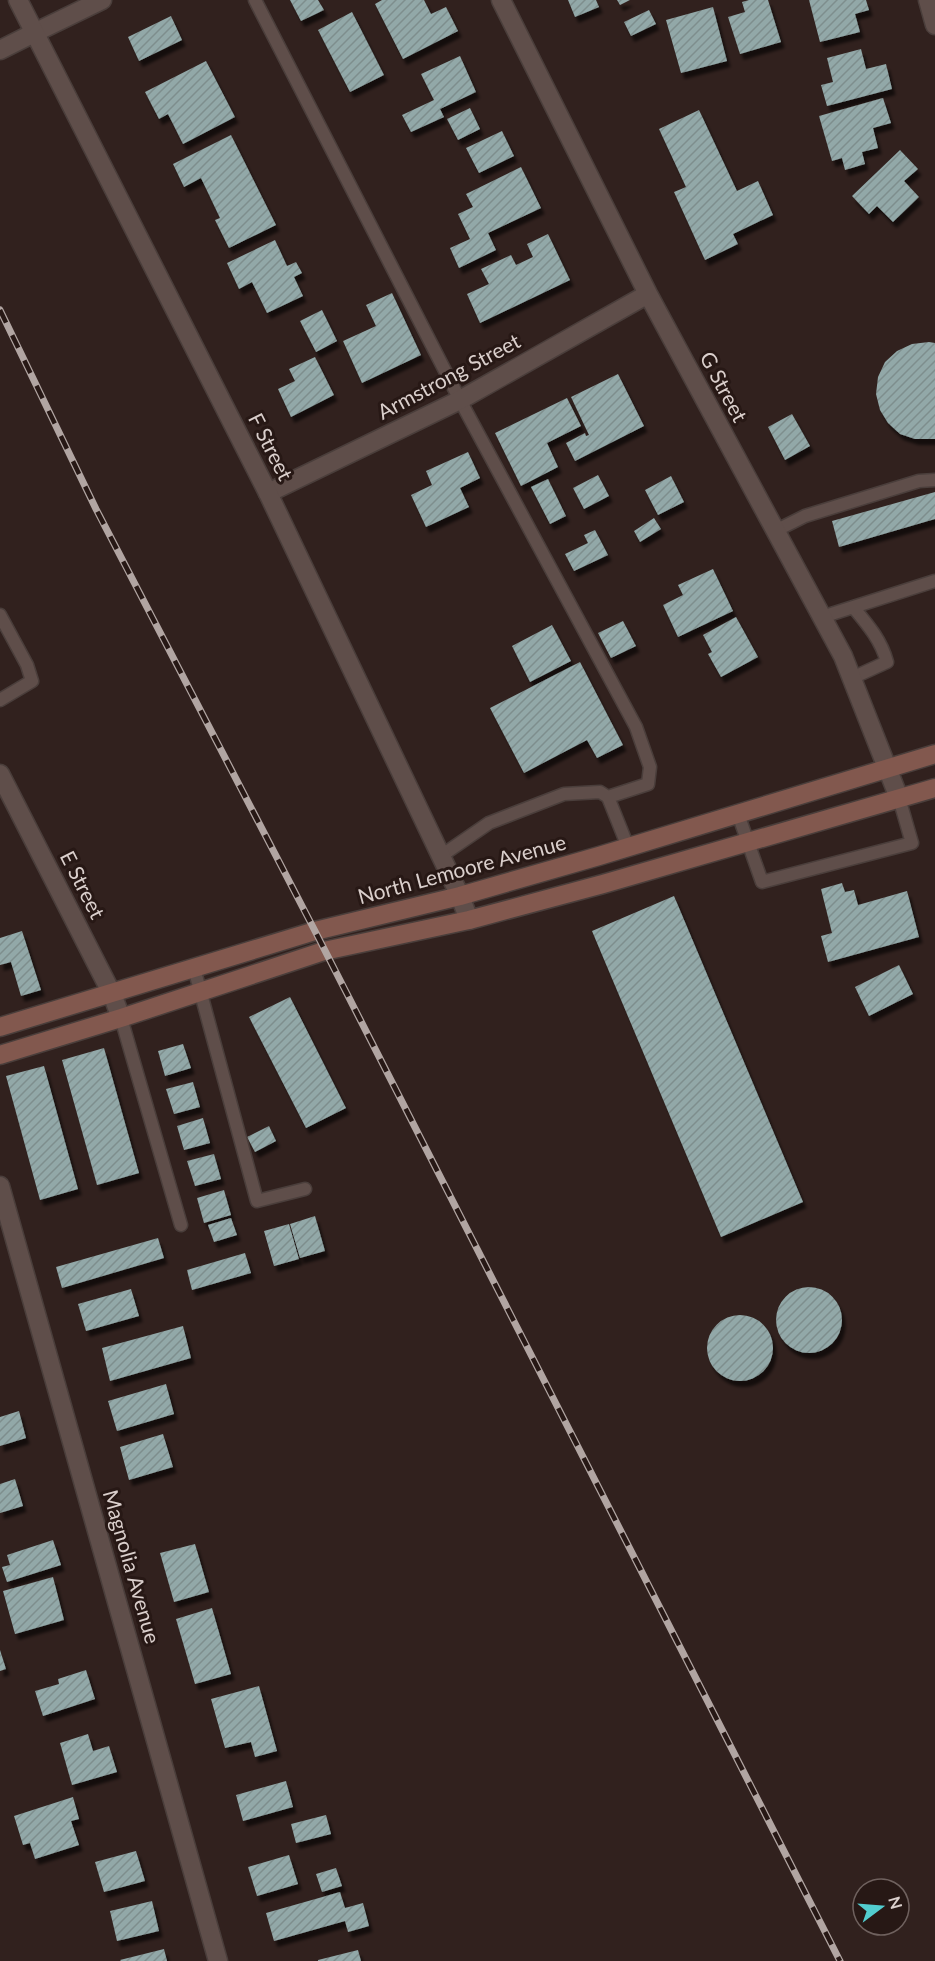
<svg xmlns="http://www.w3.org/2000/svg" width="935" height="1961" font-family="Lato,sans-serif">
	<defs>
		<pattern id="building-hatch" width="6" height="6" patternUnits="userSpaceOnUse" patternTransform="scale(1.5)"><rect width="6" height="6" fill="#92a8a8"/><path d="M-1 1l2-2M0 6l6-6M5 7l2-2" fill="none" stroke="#7e8e8d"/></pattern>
		<filter id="shadow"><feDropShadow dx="3.5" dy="6" stdDeviation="1.5" flood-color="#0009"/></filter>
	</defs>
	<rect width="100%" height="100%" fill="#31211e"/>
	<path fill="url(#building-hatch)" filter="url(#shadow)" d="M290,0H318L324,10L301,21Z
		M382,0H424L431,14L446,7L458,31L403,59L375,4Z
		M568,0H596L599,7L575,17Z
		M617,0H630L620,5Z
		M749,0H768L781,42L740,54L728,17L745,12L742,2Z
		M809,0H866L869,10L855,14L860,32L820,42Z
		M713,7L727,61L681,73L666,20Z
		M649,10L656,24L631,36L624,22Z
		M352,12L384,75L350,92L318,30Z
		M171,16L182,40L139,61L128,37Z
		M861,49L866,69L886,64L892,89L827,106L821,85L833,82L827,58Z
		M460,56L476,92L440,109L444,117L411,132L402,115L434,100L421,74Z
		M206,61L235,117L183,144L168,114L159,119L145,92Z
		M883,98L891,123L873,128L878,148L862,152L865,164L845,170L842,158L832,161L819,116Z
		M470,108L480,129L458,140L447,119Z
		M699,110L737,191L758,181L773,215L733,234L738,244L705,260L674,192L686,187L659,129Z
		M502,131L514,156L479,173L466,148Z
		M231,135L276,225L229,248L215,220L220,218L201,178L184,187L173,164Z
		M900,150L918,169L904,181L919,197L893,222L877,206L869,214L852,196Z
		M521,167L541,208L488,233L496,250L459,268L450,248L470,239L458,214L473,207L466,194Z
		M548,234L570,280L480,323L467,294L489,284L481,269L511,255L516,265L533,257L527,244Z
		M275,240L287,266L296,262L302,273L294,277L303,296L267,313L252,282L239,289L227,263Z
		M392,293L421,355L362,383L343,341L376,326L366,305Z
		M322,310L337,341L316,352L300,321Z
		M929,342L935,343V439H915L900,434L888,423L880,410L876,394L878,377L885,362L897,351L912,344Z
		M315,357L334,395L291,417L278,389L295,381L289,369Z
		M618,374L644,426L575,461L566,443L585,433L586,436L589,435L571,397Z
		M567,398L581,426L547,443L558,467L521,486L495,433Z
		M792,414L810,446L785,460L768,427Z
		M468,452L480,478L460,488L469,507L426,527L411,495L432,485L426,471Z
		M598,475L609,496L584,509L573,488Z
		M671,476L684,502L658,515L645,490Z
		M548,479L566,516L550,524L531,487Z
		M935,492V519L839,547L832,521Z
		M654,518L661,529L640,542L634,531Z
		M595,530L608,555L574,571L565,554L588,543L584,535Z
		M713,569L733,611L678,637L663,605L683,595L678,585Z
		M736,617L758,657L721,677L708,654L712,652L703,635Z
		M623,621L636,646L611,658L598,633Z
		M552,625L571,661L530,682L512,646Z
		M580,662L623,745L597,758L587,740L524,773L490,708Z
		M842,883L845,892L854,890L858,905L907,891L919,937L828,962L821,936L832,933L821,889Z
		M674,896L803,1202L721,1237L592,931Z
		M22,931L41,990L21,996L11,962L0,965V938Z
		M899,965L913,994L869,1016L855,987Z
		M290,997L346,1108L306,1128L249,1017Z
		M183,1044L191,1068L165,1076L158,1051Z
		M104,1048L139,1173L97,1185L62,1060Z
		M44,1066L78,1189L40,1200L6,1076Z
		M193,1082L200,1107L174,1114L166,1089Z
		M203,1118L210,1143L184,1150L177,1126Z
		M269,1126L276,1141L255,1152L247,1137Z
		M214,1154L221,1179L195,1186L187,1161Z
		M224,1190L231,1215L204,1223L197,1198Z
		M315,1216L325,1251L300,1258L290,1224Z
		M231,1218L237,1235L214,1242L208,1225Z
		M289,1224L299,1259L274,1266L264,1231Z
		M158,1238L164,1258L62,1288L56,1267Z
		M245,1253L251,1273L192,1290L187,1270Z
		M776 1320a33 33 0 1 1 66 0a33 33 0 1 1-66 0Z
		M131,1289L139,1316L86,1331L78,1304Z
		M707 1348a33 33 0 1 1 66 0a33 33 0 1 1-66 0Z
		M183,1326L191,1358L110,1381L102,1348Z
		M166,1384L174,1414L117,1431L108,1401Z
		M19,1411L26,1438L0,1446V1417Z
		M163,1434L173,1467L129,1480L120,1447Z
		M15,1479L23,1506L0,1513V1484Z
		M53,1540L61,1565L7,1582L2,1567L10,1565L7,1555Z
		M195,1544L209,1592L174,1602L160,1553Z
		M53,1577L64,1620L15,1634L3,1591Z
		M212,1608L231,1674L195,1684L176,1619Z
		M0,1650L6,1669L0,1671Z
		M86,1670L95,1699L43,1716L35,1691L59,1684L58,1679Z
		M259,1686L277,1751L255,1757L251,1742L225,1748L211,1699Z
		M88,1734L93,1751L109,1746L117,1772L72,1785L60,1743Z
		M286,1781L293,1807L243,1821L236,1795Z
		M73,1797L79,1819L71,1821L79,1845L35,1859L30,1843L23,1845L14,1816Z
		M326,1815L331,1834L296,1843L291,1824Z
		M136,1851L145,1881L104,1892L95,1862Z
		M289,1855L298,1884L257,1896L248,1867Z
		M336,1868L342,1886L322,1892L316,1874Z
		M340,1892L345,1908L363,1903L369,1926L348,1932L345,1921L274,1941L266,1913Z
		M152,1901L159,1931L117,1941L110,1911Z
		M164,1949L167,1961H121L120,1960Z
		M358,1950L361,1961H318V1960Z"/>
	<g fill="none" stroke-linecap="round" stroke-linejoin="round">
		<g stroke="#4a3e3b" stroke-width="15">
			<path id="service" d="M255,0L460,400L636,727L650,767L648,784L608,797
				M775,531L805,516L919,481L935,480
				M0,615L27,665L32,681L0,700
				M822,617L935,581
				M852,678L887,662C881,640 868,625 853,607
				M738,814L762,882L912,843L899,798
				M441,856L489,823L564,794L600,792L608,797L628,847
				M194,968L257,1201L305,1189
				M121,1018L181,1225"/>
		</g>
		<g stroke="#4a3e3b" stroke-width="21">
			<path id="minor" d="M501,0L648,294L843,656L899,798
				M928,0L935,25
				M34,33L102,0
				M268,493L460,400L648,294
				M0,774L112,994L121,1018
				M0,1186L218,1961"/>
		</g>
		<g stroke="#4a3e3b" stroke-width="21">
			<path id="tertiary" d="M18,0L268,493L460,896L469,920
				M0,50L34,33"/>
		</g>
		<g stroke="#4a3e3b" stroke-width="21">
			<path id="secondary" d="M0,1027L315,931L460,896L599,856L935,754
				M0,1055L121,1018L324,951L469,920L603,884L935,788"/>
		</g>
		<use href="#service" stroke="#5f4e4a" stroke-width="12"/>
		<use href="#minor" stroke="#5f4e4a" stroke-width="18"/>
		<use href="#tertiary" stroke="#5f4e4a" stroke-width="18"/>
		<use href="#secondary" stroke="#82584e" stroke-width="18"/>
		<g stroke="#b1a5a2" stroke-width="7">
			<path id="rail" d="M0,310L96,509L315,931L840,1961"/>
		</g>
		<use href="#rail" stroke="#271815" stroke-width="4.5" stroke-dasharray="14" stroke-linecap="butt"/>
	</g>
	<g text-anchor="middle" stroke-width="6" stroke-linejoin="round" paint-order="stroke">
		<g font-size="21" fill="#dacfcc" stroke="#271815">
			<text transform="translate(449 377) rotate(-28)" y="7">Armstrong Street</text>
			<text transform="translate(723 387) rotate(62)" y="7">G Street</text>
			<text transform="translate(270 447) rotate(63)" y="7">F Street</text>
			<text transform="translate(462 870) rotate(-15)" y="7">North Lemoore Avenue</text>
			<text transform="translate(82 885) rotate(63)" y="7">E Street</text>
			<text transform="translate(131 1567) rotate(74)" y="7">Magnolia Avenue</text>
		</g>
	</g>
	<g transform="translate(881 1907) rotate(74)"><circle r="28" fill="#271815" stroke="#6f615e" stroke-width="1.5"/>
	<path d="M0-4.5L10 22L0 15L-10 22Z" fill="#52cdcf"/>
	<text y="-9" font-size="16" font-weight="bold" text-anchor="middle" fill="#dacfcc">N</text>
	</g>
</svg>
